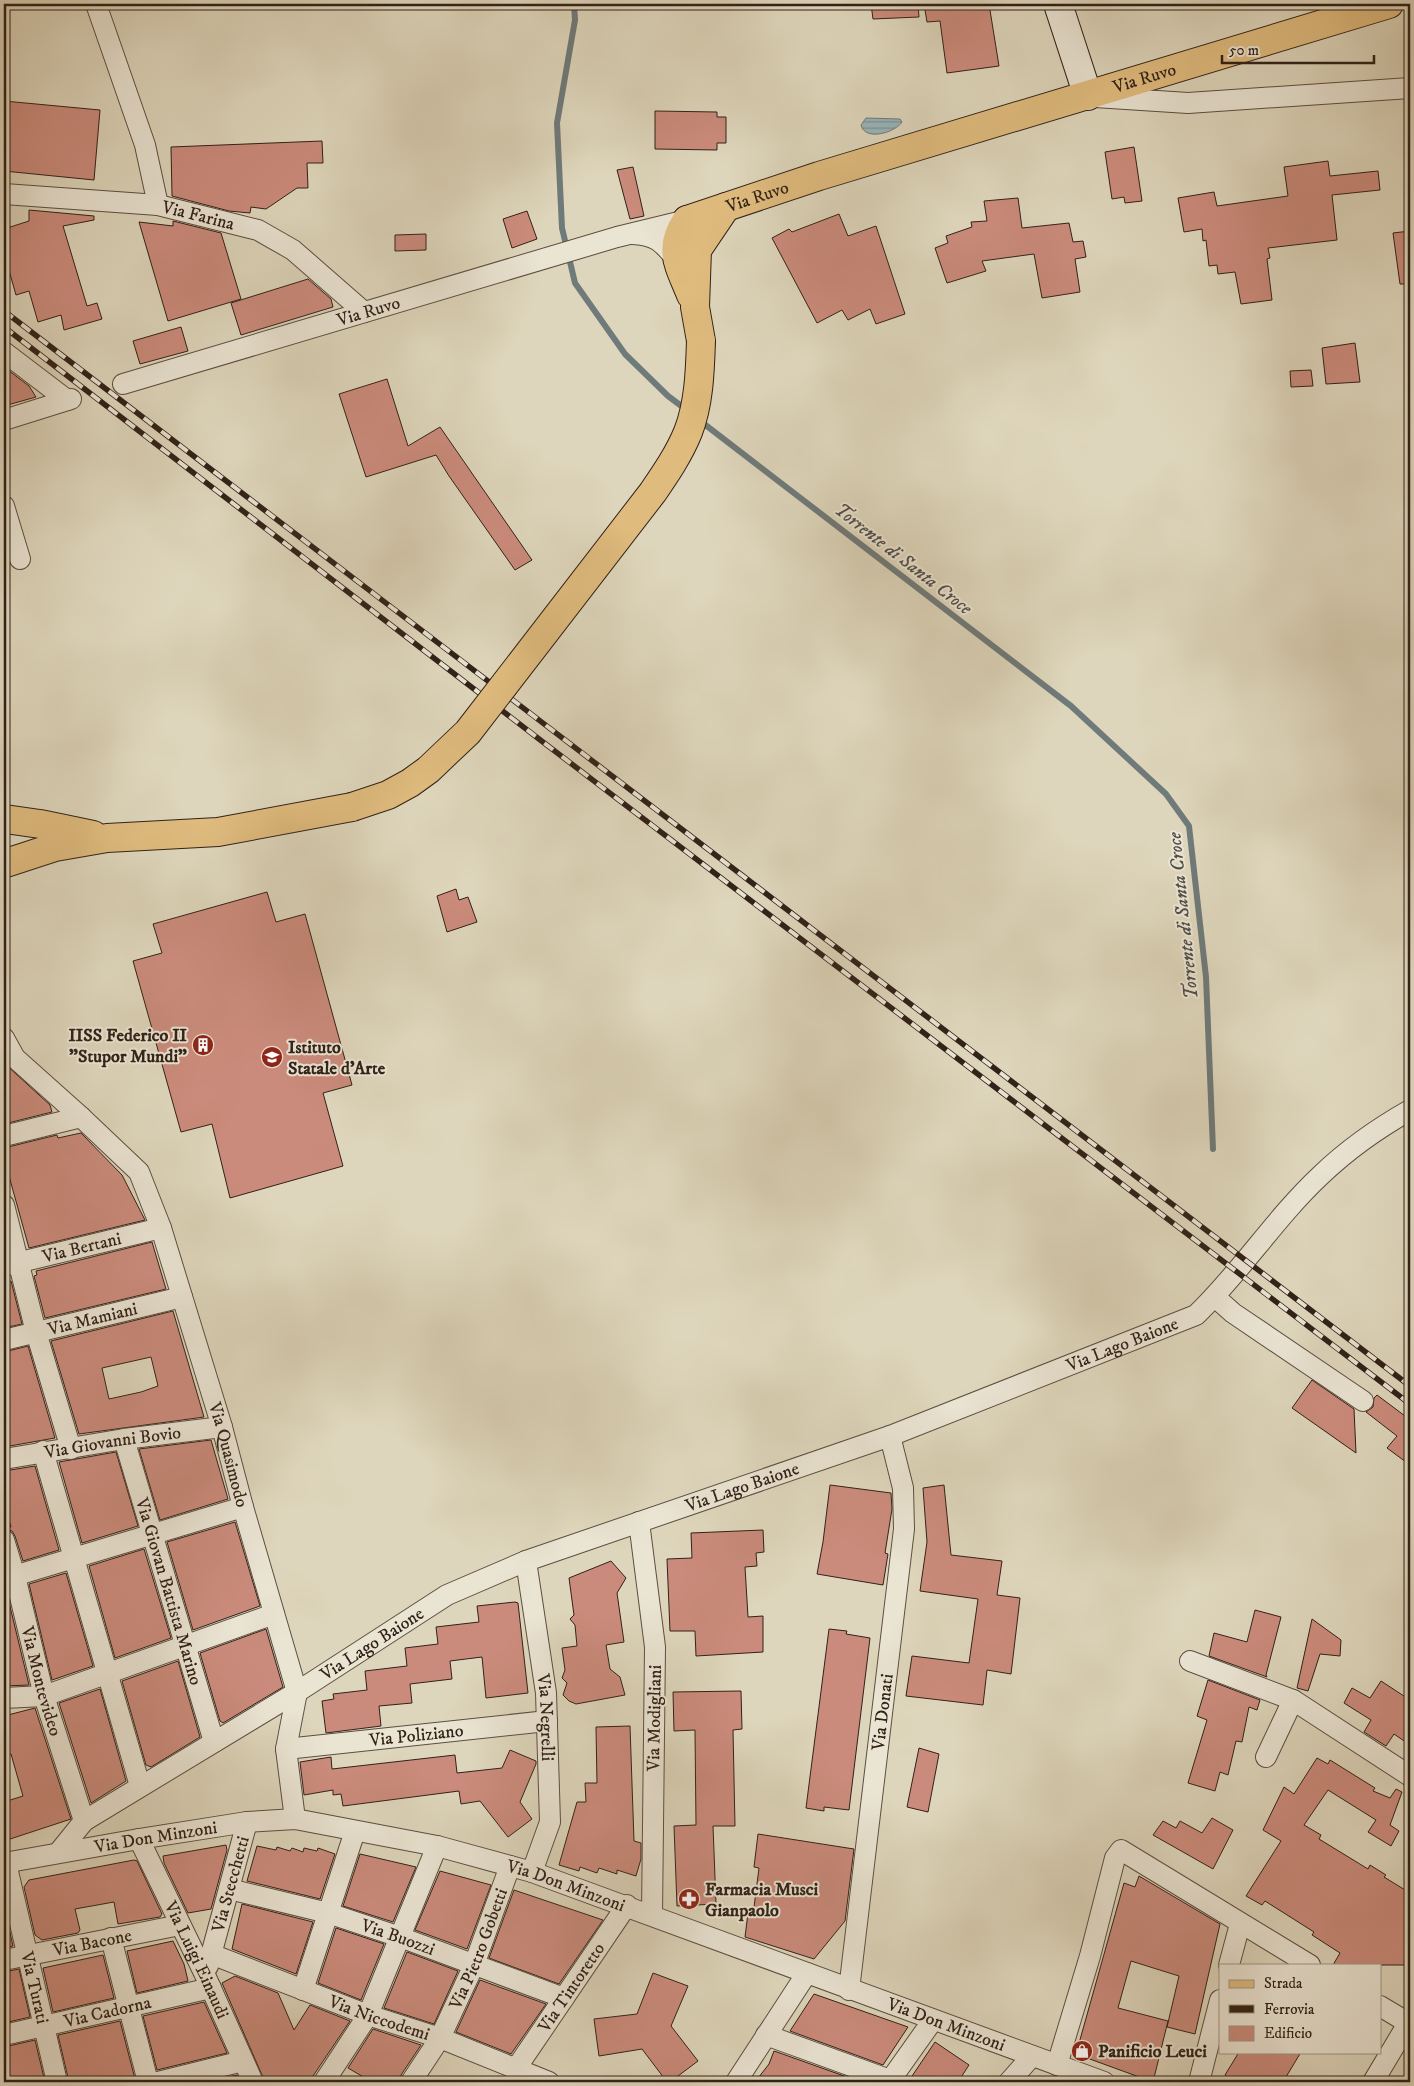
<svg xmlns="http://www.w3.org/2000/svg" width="1414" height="2086" font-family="'IM FELL DW Pica',serif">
	<defs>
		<pattern id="water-rules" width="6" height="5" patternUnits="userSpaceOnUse" patternTransform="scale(1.25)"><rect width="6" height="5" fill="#99b6bc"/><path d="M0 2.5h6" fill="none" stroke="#7d9498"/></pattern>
	</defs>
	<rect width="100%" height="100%" fill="#ded6bc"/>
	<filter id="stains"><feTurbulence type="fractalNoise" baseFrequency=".004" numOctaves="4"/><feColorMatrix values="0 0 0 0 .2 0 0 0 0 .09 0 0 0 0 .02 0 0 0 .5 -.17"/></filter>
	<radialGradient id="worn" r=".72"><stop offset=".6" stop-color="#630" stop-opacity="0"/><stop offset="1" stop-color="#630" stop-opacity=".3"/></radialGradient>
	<path fill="url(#water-rules)" stroke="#6f7a7a" d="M866,118L900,119L902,122C896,132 865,142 861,125Z"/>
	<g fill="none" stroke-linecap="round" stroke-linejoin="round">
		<path stroke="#6f7a7a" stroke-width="6" d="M574,4L575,20L557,123L562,228L575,283L625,354L668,396L688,411
			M699,420L1071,706L1166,794L1189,826L1206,977L1213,1149"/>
	</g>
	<path fill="#cb8b7c" stroke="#312118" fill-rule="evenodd" d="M871,4H918L919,17L873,19Z
		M924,4H989L999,66L947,73L940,21L927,22Z
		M4,101L100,110L94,180L4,171Z
		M655,111L717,112V117H726V143H717V150L655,149Z
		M322,141L323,163H307L308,188H297L266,209L251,207L250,213L229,211L172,196L171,147Z
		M1134,147L1142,201L1125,203L1124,197L1112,199L1105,152Z
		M1328,161L1330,176L1378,171L1380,190L1332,195L1337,240L1268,248L1270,258L1267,259L1272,300L1241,304L1235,272L1218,274L1217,265L1209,266L1206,240L1203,241L1202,229L1184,232L1178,198L1214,192L1217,206L1288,196L1284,167Z
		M633,167L644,216L630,219L617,170Z
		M1018,198L1022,228L1069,223L1073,242L1083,241L1086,257L1075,259L1080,292L1042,298L1034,254L982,261L986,271L947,283L935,248L948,243L946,236L972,227L971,222L987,221L984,201Z
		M29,210L94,216V220L63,226L87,306L97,303L102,319L64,330L61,315L38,322L29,291L16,295L4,253V229L29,221Z
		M527,211L537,239L512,248L503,219Z
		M839,214L848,236L876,226L905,314L876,324L870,309L848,320L842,310L817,323L772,238L789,229L792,232Z
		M173,221L221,233L241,299L168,321L139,222L173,226Z
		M1410,231V284H1400L1393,233Z
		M426,234V250L395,251V235Z
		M308,279L331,299L333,307L241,335L231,303Z
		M181,327L188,351L140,364L133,341Z
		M1355,343L1360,382L1326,384L1322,348Z
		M4,367L29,386L36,397L4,406Z
		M1311,370L1313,386L1291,387L1290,371Z
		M387,379L408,446L440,427L532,560L515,570L449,476L436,455L366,477L339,394Z
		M456,889L459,900L468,897L477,922L447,932L437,896Z
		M267,892L276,922L305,914L352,1085L323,1093L343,1166L230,1198L212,1124L181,1132L133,961L162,953L153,924Z
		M4,1063L50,1105L52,1112L4,1124Z
		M81,1133L122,1175L145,1220L29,1248L4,1158V1148L57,1135L58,1138Z
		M152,1242L166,1289L45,1318L34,1276L37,1275L36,1271Z
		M11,1281L22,1324L4,1328V1283Z
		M173,1311L204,1417L79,1434L51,1341ZM151,1357L158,1386L141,1392L109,1399L102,1368Z
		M28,1346L55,1438L4,1447V1352Z
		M1312,1380L1354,1409L1356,1453L1292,1408Z
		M1377,1395L1409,1419L1410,1418V1465L1387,1448L1397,1436L1366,1412L1373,1407L1374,1398Z
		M211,1440L228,1499L160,1520L139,1449Z
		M116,1452L138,1526L82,1543L59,1462Z
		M35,1466L59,1550L23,1561L15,1536L12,1531L4,1528L11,1527L4,1502V1471Z
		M830,1485L891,1493L892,1509L885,1553L888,1554L883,1585L817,1574L823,1542Z
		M944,1485L951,1555L1002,1561L997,1595L1020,1598L1011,1674L987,1670L983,1705L906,1696L912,1656L969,1663L978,1599L920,1591L927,1542L923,1488Z
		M235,1522L260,1606L193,1630L167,1542Z
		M763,1530L764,1552L756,1553L757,1566L745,1567L748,1617L763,1616V1652L696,1656L695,1631H670L667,1559L692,1558L691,1533Z
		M144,1549L171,1638L115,1658L89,1566Z
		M611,1561L626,1578L617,1593L624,1642L606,1645L610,1669L620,1677L625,1695L576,1704L569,1701L563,1695L567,1683L562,1678L565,1670L562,1648L577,1646L575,1625L570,1619L574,1615L569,1578Z
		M66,1573L93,1666L52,1680L29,1584Z
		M6,1590L29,1685L4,1686V1591Z
		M515,1602L518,1603L528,1693L486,1698L482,1657L450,1661L452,1679L410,1684L412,1703L379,1706L381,1726L326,1733L322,1701L334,1699L333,1694L367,1690L365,1671L407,1666L405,1648L438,1644L436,1627L479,1622L477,1606Z
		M1255,1610L1281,1617L1266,1675L1267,1677L1209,1656L1214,1633L1247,1642Z
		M1312,1619L1341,1640L1340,1656L1320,1654L1308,1691L1297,1688Z
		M266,1629L283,1687L223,1723L220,1721L200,1653Z
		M829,1629L847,1631L846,1634L870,1638L849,1810L824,1807V1811L806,1808Z
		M178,1661L200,1737L151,1767L146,1765L122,1681Z
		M1208,1680L1260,1700L1257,1710L1249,1707L1242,1742L1236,1741L1228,1775L1220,1772L1215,1791L1188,1783L1207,1720L1197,1716Z
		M1381,1681L1410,1700V1745L1394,1734L1386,1746L1364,1732L1371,1720L1344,1703L1352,1688L1370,1698Z
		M100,1689L126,1781L91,1803L59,1703Z
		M741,1691L742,1729L733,1730L735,1826H713L716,1904L677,1906L674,1826L696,1825L695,1730L674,1731L673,1692Z
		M35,1708L71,1819L4,1841V1802L23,1796L11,1754L4,1757V1716Z
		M630,1726L634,1841L641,1843V1859L636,1876L617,1870V1874L599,1868L597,1873L580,1867L579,1871L559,1865L577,1802H586L585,1783H597L596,1727Z
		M919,1748L939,1754L928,1812L907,1807Z
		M510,1750L536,1761V1764L520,1802L532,1819L508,1837L480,1801L461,1804L459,1791L343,1806L341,1794L333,1795V1790L304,1795L300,1762L331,1757L332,1769L455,1755L457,1773L502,1768Z
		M1317,1758L1328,1764L1330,1760L1375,1788L1373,1791L1390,1798L1396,1789L1402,1792L1390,1825L1399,1831L1391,1846L1368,1832L1376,1820L1328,1790L1304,1825L1321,1835L1319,1839L1368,1869L1370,1865L1386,1875L1384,1877L1410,1893V1955L1404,1965H1333L1340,1953L1312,1935L1314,1932L1265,1901L1262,1905L1246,1896L1281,1841L1263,1830L1284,1787L1294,1794Z
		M1212,1818L1233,1830L1213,1869L1153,1835L1163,1821L1176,1828L1180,1821L1202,1833Z
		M758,1834L854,1849L845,1921L814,1959L745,1937L748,1913L753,1915L759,1868L754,1867Z
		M226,1845L227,1850L211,1909L188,1913L164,1863L163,1856Z
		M257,1846L276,1850L277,1847L290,1851L292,1848L303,1852L304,1848L317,1851L318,1848L335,1854L320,1899L247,1881Z
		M360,1854L416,1867L393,1922L343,1906Z
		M134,1860L137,1861L162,1914L160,1917L118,1924L114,1902L75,1909L80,1930L78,1933L42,1940L35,1935L24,1887L29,1880Z
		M440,1871L491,1885L467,1949L415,1930Z
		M1139,1876L1220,1924L1195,2034L1167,2027L1179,1976L1131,1961L1118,2008L1168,2021L1153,2082L1076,2054L1124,1883L1135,1887Z
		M514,1890L603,1920L559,1984L489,1958Z
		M242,1904L313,1922L296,1974L232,1949Z
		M8,1924L13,1946L4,1948V1925Z
		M336,1928L384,1944L361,2000L318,1983Z
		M173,1941L184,1964L188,1981L137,1993L127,1951Z
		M407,1952L458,1971L434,2024L384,2008Z
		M103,1955L114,1998L53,2012L43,1968Z
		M19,1969L30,2017L4,2023V1972Z
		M653,1973L688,1986L671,2026L698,2061L670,2082H667L642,2049L599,2056L594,2019L637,2014Z
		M235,1976L278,1993L294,2030L310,2005L350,2021L309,2082H265L222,1983Z
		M480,1980L546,2004L511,2054L456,2032Z
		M814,1994L908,2027L883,2065L790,2031Z
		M204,2002L227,2053L157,2070L143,2016Z
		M120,2021L135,2079L122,2082H69L58,2035Z
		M373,2029L421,2045L401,2075L399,2082H372L348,2068Z
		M35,2040L45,2082H4V2047Z
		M935,2042L969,2065L958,2082H908Z
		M774,2051L777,2052L861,2082H755L769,2064Z
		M1239,2052H1301L1283,2082H1279L1269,2076L1265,2082H1234L1225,2075Z
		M237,2075L240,2082H206Z"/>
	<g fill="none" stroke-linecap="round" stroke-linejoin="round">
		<g stroke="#5c4e41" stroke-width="22">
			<g id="street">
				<path d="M96,4L145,145L158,205"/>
				<path d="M1095,97L1188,103L1410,88"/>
				<path id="s1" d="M4,194L158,205L258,230L293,250L364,312"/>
				<path d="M632,234C656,235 662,242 677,260"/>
				<path d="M4,352L67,400"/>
				<path id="s2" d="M123,384L617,237L687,220"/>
				<path d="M4,420L71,399"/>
				<path d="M4,506L20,559"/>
				<path id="s3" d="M4,1038L15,1058L81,1117L139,1172L161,1228L222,1427L243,1507L297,1692L286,1749L295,1819"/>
				<path d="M4,1136L81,1117"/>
				<path d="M4,1205L36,1332L71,1449"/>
				<path id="s4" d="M4,1266L161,1228"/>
				<path d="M1215,1297L1233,1313L1363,1401"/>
				<path id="s5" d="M4,1340L182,1297"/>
				<path id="s6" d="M124,1439L214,1742"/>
				<path d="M43,1451L140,1786"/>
				<path id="s7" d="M4,1459L124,1439L222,1427"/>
				<path d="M639,1522L655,1647L652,1914"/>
				<path id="s8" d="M4,1540L15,1576L44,1696L84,1821"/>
				<path id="s9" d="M526,1561L546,1693L550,1822L532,1872"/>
				<path d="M4,1579L243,1507"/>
				<path d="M1190,1661L1293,1700L1410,1776"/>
				<path d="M4,1698L44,1696L274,1614"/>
				<path id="s10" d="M286,1749L547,1721"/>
				<path d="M1266,1757L1293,1700"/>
				<path id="s11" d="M139,1839L205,1975L253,2082"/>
				<path id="s12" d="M59,1852L84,1821L297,1692L447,1595L526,1561L890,1436L1196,1315C1241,1272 1275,1218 1321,1175C1346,1151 1380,1127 1410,1110"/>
				<path id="s13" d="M4,1863L139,1839L247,1822L295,1819L437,1846L532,1872L1104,2082"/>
				<path id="s14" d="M6,1863L57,2082"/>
				<path id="s15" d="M229,1889L328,1913L400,1937L564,1998"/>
				<path d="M111,1938L148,2082"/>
				<path id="s16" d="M211,1954L368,2015L440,2038L549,2082"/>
				<path id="s17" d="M4,1960L180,1925"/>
				<path d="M1229,1965L1240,1924"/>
				<path id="s18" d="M208,1966L247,1822"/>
				<path d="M303,1990L355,1831"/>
				<path id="s19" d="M849,1990L904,1529L903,1488L890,1436"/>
				<path d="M1380,2006L1410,2024"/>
				<path id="s20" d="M4,2035L211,1988"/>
				<path d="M766,2035L890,2080"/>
				<path d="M1057,2065L1090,1956L1115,1858L1121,1850L1310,1965"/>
				<path id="s21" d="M515,2070L627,1905"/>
				<path d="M158,2082L243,2061"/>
				<path d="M324,2082L368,2015L437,1846"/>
				<path id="s22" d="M411,2082L440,2038L474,1965L510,1866"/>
				<path d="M736,2082L807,1973"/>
				<path d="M889,2082L933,2020"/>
				<path d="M1009,2082L1032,2056"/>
				<path d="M1199,2082L1220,2000"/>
				<path d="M1373,2082L1410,2020"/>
			</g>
		</g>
		<g stroke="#312118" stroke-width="30">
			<path id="secondary" d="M1058,4L1088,96"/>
		</g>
		<g stroke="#312118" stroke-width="30">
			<g id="primary">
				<path id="s23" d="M687,220L819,176L1389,4"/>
				<path d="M687,220C667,249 679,265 691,295"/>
				<path d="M701,341L695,307L697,250L726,207"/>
				<path d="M5,819L40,824L93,835"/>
				<path d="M6,863L55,847L107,838L218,832L352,807"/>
			</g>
		</g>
		<use href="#street" stroke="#eae4d3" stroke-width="20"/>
		<use href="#secondary" stroke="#eae4d3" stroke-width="28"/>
		<use href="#primary" stroke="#dfbb7e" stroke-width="28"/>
		<g stroke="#312118" stroke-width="5.5">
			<path id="rail" d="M4,311L1410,1386
				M4,327L539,739L1410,1404"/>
		</g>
		<use href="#rail" stroke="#eae4d3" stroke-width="4" stroke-dasharray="11" stroke-linecap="butt"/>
		<g stroke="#312118" stroke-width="30" stroke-linecap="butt">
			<path id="primary-bridge" d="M352,807L388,795L410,783L428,770L468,732L653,492C666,473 679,454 688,432C699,404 700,371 701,341"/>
		</g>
		<use href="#primary-bridge" stroke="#dfbb7e" stroke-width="28"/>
	</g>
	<defs>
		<g id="building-disc" transform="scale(1.125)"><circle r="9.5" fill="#8f2418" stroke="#eae4d3"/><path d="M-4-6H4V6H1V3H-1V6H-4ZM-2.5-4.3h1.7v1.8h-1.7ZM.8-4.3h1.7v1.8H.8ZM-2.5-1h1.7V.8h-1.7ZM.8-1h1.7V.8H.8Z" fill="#fff"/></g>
		<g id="school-disc" transform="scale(1.125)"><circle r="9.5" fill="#8f2418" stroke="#eae4d3"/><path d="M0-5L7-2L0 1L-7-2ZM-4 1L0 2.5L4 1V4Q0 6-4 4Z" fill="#fff"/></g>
		<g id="pharmacy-disc" transform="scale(1.125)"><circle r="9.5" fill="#8f2418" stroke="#eae4d3"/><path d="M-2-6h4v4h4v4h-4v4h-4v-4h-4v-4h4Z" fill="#fff"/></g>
		<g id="shop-disc" transform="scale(1.125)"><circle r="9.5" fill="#8f2418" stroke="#eae4d3"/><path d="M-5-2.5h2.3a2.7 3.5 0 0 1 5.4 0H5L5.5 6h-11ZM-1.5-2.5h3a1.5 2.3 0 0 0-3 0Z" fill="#fff"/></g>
	</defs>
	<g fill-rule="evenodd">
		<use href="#building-disc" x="203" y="1045"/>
		<use href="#school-disc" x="272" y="1057"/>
		<use href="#pharmacy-disc" x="689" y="1899"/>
		<use href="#shop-disc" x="1082" y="2051"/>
	</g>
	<g text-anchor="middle" stroke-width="4" stroke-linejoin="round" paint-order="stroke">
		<g font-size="18" fill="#312118" stroke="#eae4d3">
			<text dy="6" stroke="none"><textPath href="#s23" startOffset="479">Via Ruvo</textPath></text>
			<text dy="6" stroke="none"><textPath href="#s23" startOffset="74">Via Ruvo</textPath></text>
			<text dy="6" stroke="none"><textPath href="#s1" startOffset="196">Via Farina</textPath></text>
			<text dy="6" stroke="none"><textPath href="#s2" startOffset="256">Via Ruvo</textPath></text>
			<text dy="6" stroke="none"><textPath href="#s4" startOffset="80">Via Bertani</textPath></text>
			<text dy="6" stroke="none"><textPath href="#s5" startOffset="91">Via Mamiani</textPath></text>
			<text dy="6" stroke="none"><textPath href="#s12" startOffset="1188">Via Lago Baione</textPath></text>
			<text dy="6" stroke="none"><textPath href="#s7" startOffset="110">Via Giovanni Bovio</textPath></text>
			<text dy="6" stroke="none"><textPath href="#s3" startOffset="488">Via Quasimodo</textPath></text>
			<text dy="6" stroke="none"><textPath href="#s12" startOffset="782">Via Lago Baione</textPath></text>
			<text dy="6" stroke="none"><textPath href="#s6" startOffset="159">Via Giovan Battista Marino</textPath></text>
			<text dy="6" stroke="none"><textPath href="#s12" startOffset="378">Via Lago Baione</textPath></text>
			<text dy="6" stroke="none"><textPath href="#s8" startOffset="146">Via Montevideo</textPath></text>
			<text dy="6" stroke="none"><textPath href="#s19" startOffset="280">Via Donati</textPath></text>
			<text dy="6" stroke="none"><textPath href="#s9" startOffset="158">Via Negrelli</textPath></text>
			<text transform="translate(654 1718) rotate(-89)" y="6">Via Modigliani</text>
			<text dy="6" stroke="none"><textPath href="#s10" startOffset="131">Via Poliziano</textPath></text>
			<text dy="6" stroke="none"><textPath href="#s13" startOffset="154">Via Don Minzoni</textPath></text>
			<text dy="6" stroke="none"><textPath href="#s18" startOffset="85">Via Stecchetti</textPath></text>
			<text dy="6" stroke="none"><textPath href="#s13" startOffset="574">Via Don Minzoni</textPath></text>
			<text dy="6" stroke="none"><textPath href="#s15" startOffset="176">Via Buozzi</textPath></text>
			<text dy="6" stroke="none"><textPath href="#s17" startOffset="90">Via Bacone</textPath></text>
			<text dy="6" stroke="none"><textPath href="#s22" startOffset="150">Via Pietro Gobetti</textPath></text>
			<text dy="6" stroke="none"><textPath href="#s11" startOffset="134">Via Luigi Einaudi</textPath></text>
			<text dy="6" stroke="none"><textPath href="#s14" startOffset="128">Via Turati</textPath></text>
			<text dy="6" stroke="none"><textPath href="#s21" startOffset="100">Via Tintoretto</textPath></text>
			<text dy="6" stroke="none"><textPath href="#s20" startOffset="106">Via Cadorna</textPath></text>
			<text dy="6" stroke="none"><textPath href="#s16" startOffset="180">Via Niccodemi</textPath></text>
			<text dy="6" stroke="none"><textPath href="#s13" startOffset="979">Via Don Minzoni</textPath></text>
		</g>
		<g font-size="18" font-weight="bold" fill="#312118" stroke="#eae4d3" text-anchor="start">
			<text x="187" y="1041" text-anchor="end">IISS Federico II<tspan x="187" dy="21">"Stupor Mundi"</tspan></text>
			<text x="288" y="1053">Istituto<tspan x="288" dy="21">Statale d'Arte</tspan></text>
			<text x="705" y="1895">Farmacia Musci<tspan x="705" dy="21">Gianpaolo</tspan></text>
			<text x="1098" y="2057">Panificio Leuci</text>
		</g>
		<g font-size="19" font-style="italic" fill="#504e49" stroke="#eae4d3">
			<text transform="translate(904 558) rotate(38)" y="7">Torrente di Santa Croce</text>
			<text transform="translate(1182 916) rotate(-96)" y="7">Torrente di Santa Croce</text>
		</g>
	</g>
	<rect width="1414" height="2086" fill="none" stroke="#ded6bc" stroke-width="20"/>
	<rect x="5" y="5" width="1404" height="2076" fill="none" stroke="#312118" stroke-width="2.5"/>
	<rect x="10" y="10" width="1394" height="2066" fill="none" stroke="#312118"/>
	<rect x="1219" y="1964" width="162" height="90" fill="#eae4d3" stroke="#a09688"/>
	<rect x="1229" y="1980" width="25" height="8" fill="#dfbb7e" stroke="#a09688"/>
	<text x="1264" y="1988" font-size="15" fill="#312118">Strada</text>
	<rect x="1229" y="2005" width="25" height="8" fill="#312118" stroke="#a09688"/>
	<text x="1264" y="2014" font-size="15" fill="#312118">Ferrovia</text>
	<rect x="1229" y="2026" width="25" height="15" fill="#cb8b7c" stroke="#a09688"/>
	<text x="1264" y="2038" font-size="15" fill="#312118">Edificio</text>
	<path d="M1222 55v8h152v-8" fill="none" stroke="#312118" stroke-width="2.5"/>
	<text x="1229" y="55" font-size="15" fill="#312118" stroke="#eae4d3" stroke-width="4" paint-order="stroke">50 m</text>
	<rect width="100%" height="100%" filter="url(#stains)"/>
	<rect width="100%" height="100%" fill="url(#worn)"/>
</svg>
